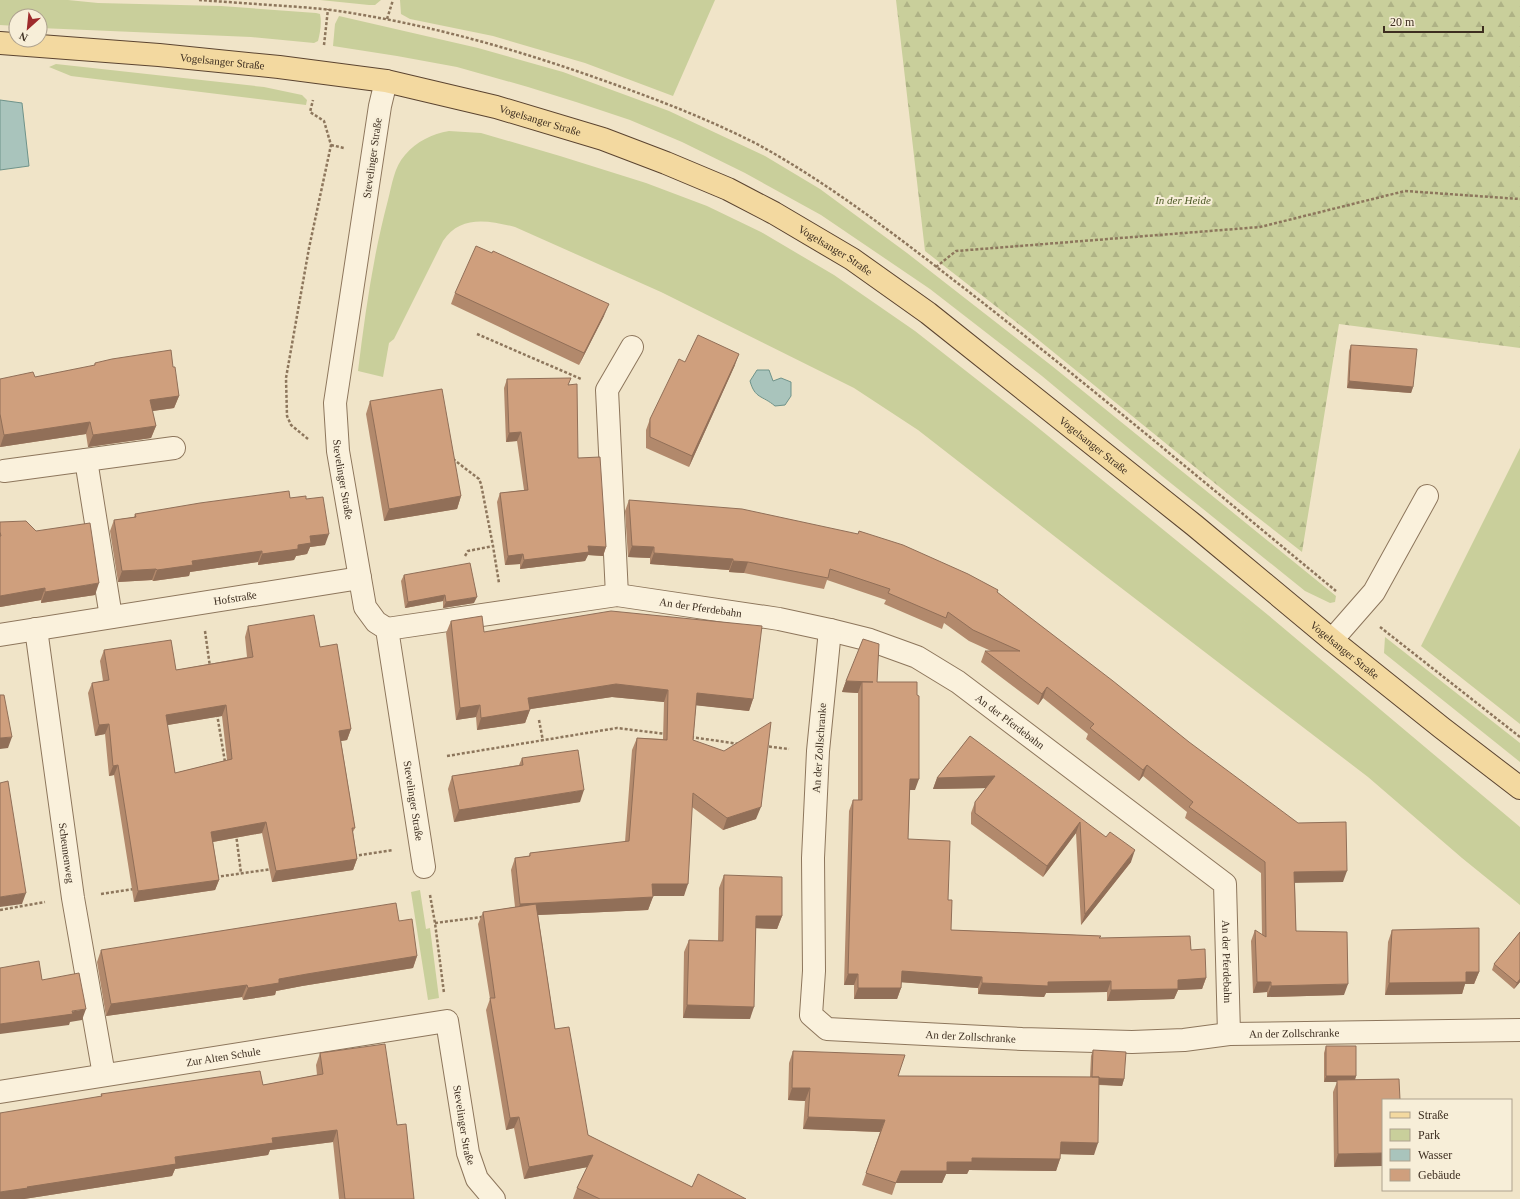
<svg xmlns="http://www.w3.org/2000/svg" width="1520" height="1199" font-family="Georgia,serif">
	<defs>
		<pattern id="forest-firs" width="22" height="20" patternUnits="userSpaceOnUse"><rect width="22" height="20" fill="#c9cf9b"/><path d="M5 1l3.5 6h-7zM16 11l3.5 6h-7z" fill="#aeb285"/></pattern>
	</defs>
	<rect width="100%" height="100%" fill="#f0e4c8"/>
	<path fill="#c9cf9b" d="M0,0H68L98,3L221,6L316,13L320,14C322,22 320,34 318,41L314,43L251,37L40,28V16H16V26L0,25Z
		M320,0H381L375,5H369Z
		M400,0H715L673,96L585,63L493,36L410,19L401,14Z
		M339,16L478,48L563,72L669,111L765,156L820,189L907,253L1052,366L1336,596L1335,602L1330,603L1305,591L1162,476L1042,376L930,289L821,215L745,173L682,142L630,120L576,102L528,87L457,67L397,56L333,46L335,24Z
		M56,64L264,87L302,95L307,100L306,105L71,76L49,67Z
		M449,131L481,133L560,156L646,183L707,206L761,232L834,275L915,331L1031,422L1268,615L1520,827V905L1462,858L1368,777L1103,574L918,430L854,388L661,292L515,227C488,220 460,215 443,241L394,339L389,343L383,377L358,371C365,314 373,256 388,200C392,185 394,167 405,155C417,141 432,134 449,131Z
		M1520,448V724L1421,646Z
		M1385,637L1520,743V762L1384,653Z
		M420,890L426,929L430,928L439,998L428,1000L411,892Z"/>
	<path fill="url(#forest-firs)" d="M896,0H1520V348L1339,324L1302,552L1238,502L1025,329L925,251Z"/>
	<path fill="#a9c4bc" stroke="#6f938a" d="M0,100L22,103L29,166L0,170Z
		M757,370H769L773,381L781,378L791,382V396L785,405L775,406C762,395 755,399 750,381Z"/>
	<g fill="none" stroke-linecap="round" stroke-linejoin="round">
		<g stroke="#8d765c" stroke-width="24">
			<g id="minor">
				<path id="s1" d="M386,81L380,106L335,403L338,451L365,607L376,622L387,629L424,867"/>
				<path d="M86,460L111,617"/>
				<path d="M4,471L174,448"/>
				<path d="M617,595L607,390L632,347"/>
				<path id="s2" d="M36,629L73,898L104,1075"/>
				<path id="s3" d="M387,629L617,595L779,619L830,630L870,640L917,657L958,682L1225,884L1229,1034"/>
				<path id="s4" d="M830,630L818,751L813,858L814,971L811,1015L827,1029L1022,1039L1132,1042L1184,1040L1229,1034L1520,1030"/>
				<path id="s5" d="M0,635L360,578"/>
				<path d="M1332,640L1374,592L1427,496"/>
				<path id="s6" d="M0,1092L447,1021L468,1153L477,1179L494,1199"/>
			</g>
		</g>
		<g stroke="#5b4430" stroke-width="24">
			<g id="major">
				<path id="s7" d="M0,43L159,55L279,67L386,81L496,107L603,139L666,163L728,189L774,213L852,259L928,313L1194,525L1332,640L1442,728L1520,788"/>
			</g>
		</g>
		<path stroke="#8d765c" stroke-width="2.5" stroke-dasharray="3 2" stroke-linecap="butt" d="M199,0C227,2 256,4 285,6C300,7 315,8 331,10C424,23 516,49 605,81C656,99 708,119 757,144C834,186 904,242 973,295C1096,391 1216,492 1336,591
			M387,19L393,0
			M324,45L328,9
			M331,145L344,148
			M936,267L956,251L1260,227L1405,191L1520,199
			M477,334L581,379
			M308,439L291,425L287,416L286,378L309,248L331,145L324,121L310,112L313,100
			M453,459L479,479L481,484L493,546L499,583
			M465,556L468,551L493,546
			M1380,627L1520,737
			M205,631L210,667
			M217,714L225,762
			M539,720L543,741
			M691,737L739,744
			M764,746L789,749
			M447,756L617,728L666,734
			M236,834L241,873
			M354,856L393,850
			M216,877L272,869
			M101,894L134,889
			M430,895L435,923L444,993
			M0,910L45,902
			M435,923L482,917"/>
		<use href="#minor" stroke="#faf1dc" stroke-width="22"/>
		<use href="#major" stroke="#f3d9a0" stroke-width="22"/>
	</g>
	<path fill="#b2896c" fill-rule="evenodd" d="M455,293L604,316L579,365L451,304Z
		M1351,345L1413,387L1411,393L1347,388L1349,351Z
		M685,362L735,365L689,467L646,448V430L650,419Z
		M95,363L173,367L179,396L174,408L152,411L156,426L151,438L88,447L86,434L0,447V379L35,377L94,366Z
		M507,379L569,385L578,458L606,547L603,556L588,555L585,561L520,569V564L505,565L497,502L500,493L524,490L517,441L506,442L504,388Z
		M370,401L461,496L457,509L384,521L366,414Z
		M290,498L306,499L325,545L310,547L307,554L296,556L294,560L258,565V562L190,572L189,576L153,581L152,580L118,582L110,531L114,520L134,517L135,514Z
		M629,500L998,590L997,592L1343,882H1295L1296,931L1344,995L1267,997V992L1253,993L1251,941L1255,930L1262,935L1261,873L1185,818L1187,812L1143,776L1139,781L1086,739L1088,734L1043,698L1038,705L981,662L985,651H991L969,641L944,623L942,629L884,604L886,600L827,580L824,589L744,573L729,572V570L650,564V558L628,557L625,511Z
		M0,522L95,595L41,603V600L0,607Z
		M404,575L474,603L443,608V601L405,608L401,581Z
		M451,621L484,632L753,699L749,711L696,705L693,740L756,819L723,830L692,807L684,896H653L648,910L538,915L555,1029L588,1135L692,1187L746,1199H573L577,1188L587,1167L524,1179L514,1128L506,1130L486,1010L490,999L478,924L483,912L515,907L511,870L515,858L529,856L530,853L625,842L632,750L637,738L663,739L664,702L612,697L530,709L525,723L477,730L476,717L456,720L446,633Z
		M248,626L320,647L351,729L347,740L341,741L355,828L353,832L357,859L353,870L272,882L262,833L213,842L219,880L215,890L134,902L114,775L109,776L105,734L95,736L88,693L92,683L103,681L100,661L104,650L176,670L247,657L245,637ZM222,716L227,760L175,773L167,725Z
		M846,681L877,682L915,790H910L908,839L948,900L951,930L1101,936L1100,938L1191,950L1206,978L1202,989L1178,990L1174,999L1107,1001V992L1046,993L1044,997L978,994V988L901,982V988L897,999H854V985H844L849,811L853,800H858V693L842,692Z
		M970,736L1131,862L1081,925L1076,833L1043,877L971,824V813L975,802L986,788L933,789L937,778Z
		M522,758L580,802L454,822L448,789L452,776L519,765Z
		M724,875L782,916L777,929L756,928L750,1019L683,1018L684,952L689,940L718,941L719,888Z
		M399,921L417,956L413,968L302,986L276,991L275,995L243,1000L242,997L106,1016L97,962L101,950Z
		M1392,930L1479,972L1474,984H1465L1462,994L1385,995L1388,942Z
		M1520,932V982L1514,989L1492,970L1494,964Z
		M1326,1046L1356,1076L1355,1080L1399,1079L1334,1167L1333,1092L1337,1082H1324V1053Z
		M1093,1050L1124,1079L1122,1086L1099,1085L1094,1155L1060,1154V1159L1056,1171L969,1170L967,1174H946L942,1183H896L892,1195L862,1185L880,1132L803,1129L805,1101L788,1100L789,1063L793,1051L898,1076L1090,1077L1091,1056Z
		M320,1053L397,1125L414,1199H339L333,1142L270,1150L268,1155L175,1169L172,1176L24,1199H0L101,1096V1094L263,1085L317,1075L316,1065Z"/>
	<path fill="#916f58" d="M609,304L604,316L579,365L584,353Z
		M739,354L735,365L689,467L692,456Z
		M1349,381L1413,387L1411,393L1347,388Z
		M179,396L174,408L146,412L150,400Z
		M90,422L86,434L0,447L4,435Z
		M156,426L151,438L88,447L93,435Z
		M521,432L517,441L506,442L509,433Z
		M461,496L457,509L384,521L389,509Z
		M329,534L325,545L310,547L307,554L296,556L294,560L258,565L262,554L298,545L310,536Z
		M588,546L606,547L603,556L588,555L585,561L520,569L524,560Z
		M632,546L654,547L650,558L628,557Z
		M262,551L258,562L190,572L189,576L153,581L157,570L192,561Z
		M654,553L733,559L729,570L650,564Z
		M523,554L520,564L505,565L508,556Z
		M733,561L748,562L744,573L729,572Z
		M156,569L152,580L118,582L122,571Z
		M99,583L95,595L41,603L45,592Z
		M45,588L41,600L0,607V596Z
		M445,595L443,601L405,608L408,602Z
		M477,597L474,603L443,608L446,602Z
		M846,681L873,682H862L858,693L842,692Z
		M616,684L668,690L664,702L612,697L524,710L528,698Z
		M1047,687L1043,698L1038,705L1042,694Z
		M697,693L753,699L749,711L693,705Z
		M226,705L222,716L162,726L166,715Z
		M480,705L476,717L456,720L460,708Z
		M530,710L525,723L477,730L481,718Z
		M109,724L105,734L95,736L99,725Z
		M351,729L347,740L335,742L339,731Z
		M12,737L8,748L0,749V738Z
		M118,765L114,775L109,776L113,766Z
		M1147,765L1143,776L1139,781L1143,770Z
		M995,776L991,788L933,789L937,778Z
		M910,779H919L915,790H906Z
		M584,790L580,802L454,822L459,810Z
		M761,807L756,819L723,830L727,818Z
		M266,822L262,833L207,843L211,832Z
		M1080,822L1076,833L1043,877L1047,866Z
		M1135,850L1131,862L1081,925L1085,914Z
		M357,859L353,870L272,882L276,871Z
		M1347,871L1343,882L1290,883L1294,872Z
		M219,880L215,890L134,902L138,891Z
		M652,884H688L684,896H648Z
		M26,893L22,904L0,907V897Z
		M653,897L648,910L516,916L520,904Z
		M756,916H782L777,929L751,928Z
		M417,956L413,968L302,986L276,991L275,995L243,1000L248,988L279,979L307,974Z
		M902,971L982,977L978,988L898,982Z
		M1466,972H1479L1474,984H1465L1462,994L1385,995L1389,983Z
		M848,974H858L854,985H844Z
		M1206,978L1202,989L1178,990L1174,999L1107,1001L1111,990L1178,980Z
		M1520,979V982L1514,989L1517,983Z
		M1111,981L1107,992L1046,993L1044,997L978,994L982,983Z
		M1257,982H1271L1267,992L1253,993Z
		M1348,984L1344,995L1267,997L1271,986Z
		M247,985L242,997L106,1016L111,1004Z
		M858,988H901L897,999H854Z
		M687,1005L754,1007L750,1019L683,1018Z
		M86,1009L82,1020L70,1022L69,1025L0,1034V1024Z
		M1326,1076H1356L1354,1082L1337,1080V1082H1324Z
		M1092,1078L1124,1079L1122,1086L1090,1084Z
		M792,1088H810L805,1101L788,1100Z
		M519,1117L514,1128L506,1130L510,1118Z
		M808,1117L885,1120L880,1132L803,1129Z
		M337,1130L333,1142L270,1150L268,1155L175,1169L172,1176L24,1199H0V1192L27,1187L272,1138Z
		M1061,1142L1098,1143L1094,1155L1056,1154Z
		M1383,1153V1166L1334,1167L1338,1154Z
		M593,1155L588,1167L524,1179L529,1167Z
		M972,1158L1060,1159L1056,1171L969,1170L967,1174H946L942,1183H896L901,1171Z"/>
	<path fill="#cf9f7d" stroke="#916f58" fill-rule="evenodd" d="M476,246L492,253L493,251L609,304L584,353L455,293Z
		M698,335L739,354L692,456L650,437V419L679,359L685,362Z
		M1351,345L1417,349L1413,387L1349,381Z
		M171,350L173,367H175L179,396L150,400L156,426L93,435L90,422L4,435L0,414V379L33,372L35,377L95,365V363L112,359Z
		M571,378L568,385L577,384L578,458L600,457L606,547L588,546L589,552L524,560L523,554L508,556L500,493L528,490L521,432L509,433L507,379Z
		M442,389L461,496L389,509L370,401Z
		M289,491L290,498L306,496V499L323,497L329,534L310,536L311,543L298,545V549L262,554V551L192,561L193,565L157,570L156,569L122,571L114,520L136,517L135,514L200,503Z
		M629,500L742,509L858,534L859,531L903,545L968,574L998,590L997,592L1113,681L1189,742L1298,823L1346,822L1347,871L1294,872L1296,931L1347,932L1348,984L1271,986V982H1257L1255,930L1266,937L1265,862L1189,807L1193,802L1147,765L1143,770L1090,728L1094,724L1047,687L1042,694L985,651H1020L973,630L948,612L946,618L888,593L890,589L830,569L828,578L748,562L733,561V559L654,553V547L632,546Z
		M26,521L36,531L90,523L99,583L45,592V588L0,596V536H1L0,532V522Z
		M470,563L477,597L446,602L445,595L408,602L404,575Z
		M611,611L762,626L753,699L697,693L693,740L724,751L771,722L761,807L727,818L693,793L688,884H652L653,897L520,904L515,858L530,856V853L629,841L637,738L667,740L668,690L616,684L528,698L530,710L481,718L480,705L460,708L451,621L482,616L484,632Z
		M314,615L320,647L337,644L351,729L339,731L355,828H352L357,859L276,871L266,822L211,832L219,880L138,891L118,765L113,766L109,724L99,725L92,683L109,680L104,650L171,640L176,670L253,657L248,626ZM226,705L232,759L175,773L166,715Z
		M863,639L879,644L877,682H917V695L919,696V779H910L908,839L950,841L948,900H952L951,930L1101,936L1099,938L1190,936L1191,950L1205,949L1206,978L1178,980V989L1111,990V981L1048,982V986L982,983V977L902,971L901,988H858V974H848L853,800H862V682H873L846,681Z
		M0,695H4L12,737L0,738Z
		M970,736L1106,837L1110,832L1135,850L1085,914L1080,822L1047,866L975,813V802L995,776L937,778Z
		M578,750L584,790L459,810L452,776L523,765L522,758Z
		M8,781L26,893L0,897V783Z
		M724,875L782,877V916H756L754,1007L687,1005L689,940L723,941Z
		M396,903L399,921L412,919L417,956L307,974L279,979V983L248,988L247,985L111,1004L101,950Z
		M536,904L555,1029L569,1027L588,1135L692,1187L698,1174L746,1199H600L577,1188L593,1155L529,1167L519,1117L510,1118L490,998H495L483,912Z
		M1479,928V972H1466V982L1389,983L1392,930Z
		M1520,932V979L1517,983L1494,964Z
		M39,961L42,980L79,973L86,1009L72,1011L73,1014L0,1024V968Z
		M385,1044L397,1125L406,1124L414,1199H345L337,1130L272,1138L273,1143L175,1157L176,1164L27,1187L28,1188L0,1192V1113L102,1096L101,1094L260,1071L263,1085L323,1074L320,1053Z
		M1326,1046H1356V1076H1326Z
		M1093,1050L1126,1052L1124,1079L1099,1078V1077H1092Z
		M793,1051L905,1055L898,1076L1099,1077L1098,1143L1061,1142L1060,1159L972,1158V1162H947V1171H901L896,1183L866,1173L885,1120L808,1117L810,1088H792Z
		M1399,1079L1400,1100H1383V1153L1338,1154L1337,1080Z"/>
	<g text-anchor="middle" stroke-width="4" stroke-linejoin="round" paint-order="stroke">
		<g font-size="11" fill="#3d2e20" stroke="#f7eed8">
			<text dy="4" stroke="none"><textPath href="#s7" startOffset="223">Vogelsanger Straße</textPath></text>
			<text dy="4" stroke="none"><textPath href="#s7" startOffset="547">Vogelsanger Straße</textPath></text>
			<text transform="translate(372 158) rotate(-82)" y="4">Stevelinger Straße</text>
			<text dy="4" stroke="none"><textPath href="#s7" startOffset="871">Vogelsanger Straße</textPath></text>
			<text dy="4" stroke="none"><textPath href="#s7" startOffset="1195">Vogelsanger Straße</textPath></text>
			<text dy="4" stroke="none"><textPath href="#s1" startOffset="403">Stevelinger Straße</textPath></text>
			<text dy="4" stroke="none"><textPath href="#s5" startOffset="238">Hofstraße</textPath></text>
			<text dy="4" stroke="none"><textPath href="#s3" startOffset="317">An der Pferdebahn</textPath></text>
			<text dy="4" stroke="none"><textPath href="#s7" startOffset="1519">Vogelsanger Straße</textPath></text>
			<text dy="4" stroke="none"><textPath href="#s3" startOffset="653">An der Pferdebahn</textPath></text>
			<text transform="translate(819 748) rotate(-86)" y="4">An der Zollschranke</text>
			<text dy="4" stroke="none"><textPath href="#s1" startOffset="738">Stevelinger Straße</textPath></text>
			<text dy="4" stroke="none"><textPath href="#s2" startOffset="226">Scheunenweg</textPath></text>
			<text dy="4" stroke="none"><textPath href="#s3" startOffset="1000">An der Pferdebahn</textPath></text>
			<text dy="4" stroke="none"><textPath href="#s4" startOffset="875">An der Zollschranke</textPath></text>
			<text dy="4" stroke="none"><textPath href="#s4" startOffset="551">An der Zollschranke</textPath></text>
			<text dy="4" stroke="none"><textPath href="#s6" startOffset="226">Zur Alten Schule</textPath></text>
			<text dy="4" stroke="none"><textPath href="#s6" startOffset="558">Stevelinger Straße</textPath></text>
		</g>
		<g font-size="11" font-style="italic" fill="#4d5a26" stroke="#f7eed8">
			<text x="1183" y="204">In der Heide</text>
		</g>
	</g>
	<rect x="1382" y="1099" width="130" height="92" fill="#f7eed8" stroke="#ada18e"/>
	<rect x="1390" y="1112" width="20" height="6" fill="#f3d9a0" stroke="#ada18e"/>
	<text x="1418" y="1119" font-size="12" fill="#3d2e20">Straße</text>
	<rect x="1390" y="1129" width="20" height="12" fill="#c9cf9b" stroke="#ada18e"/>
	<text x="1418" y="1139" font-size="12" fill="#3d2e20">Park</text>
	<rect x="1390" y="1149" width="20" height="12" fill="#a9c4bc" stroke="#ada18e"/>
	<text x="1418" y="1159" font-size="12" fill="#3d2e20">Wasser</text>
	<rect x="1390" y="1169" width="20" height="12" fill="#cf9f7d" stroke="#ada18e"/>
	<text x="1418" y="1179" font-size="12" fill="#3d2e20">Gebäude</text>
	<g transform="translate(28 28) rotate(207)"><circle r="19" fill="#f7eed8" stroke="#ada18e"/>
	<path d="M0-3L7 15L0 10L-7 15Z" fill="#9e2a2b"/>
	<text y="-6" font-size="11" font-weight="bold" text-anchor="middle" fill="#3d2e20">N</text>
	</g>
	<path d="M1384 26v6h99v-6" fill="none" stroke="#3d2e20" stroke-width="2"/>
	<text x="1390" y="26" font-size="12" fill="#3d2e20" stroke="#f7eed8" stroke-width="3" paint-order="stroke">20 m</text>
</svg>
